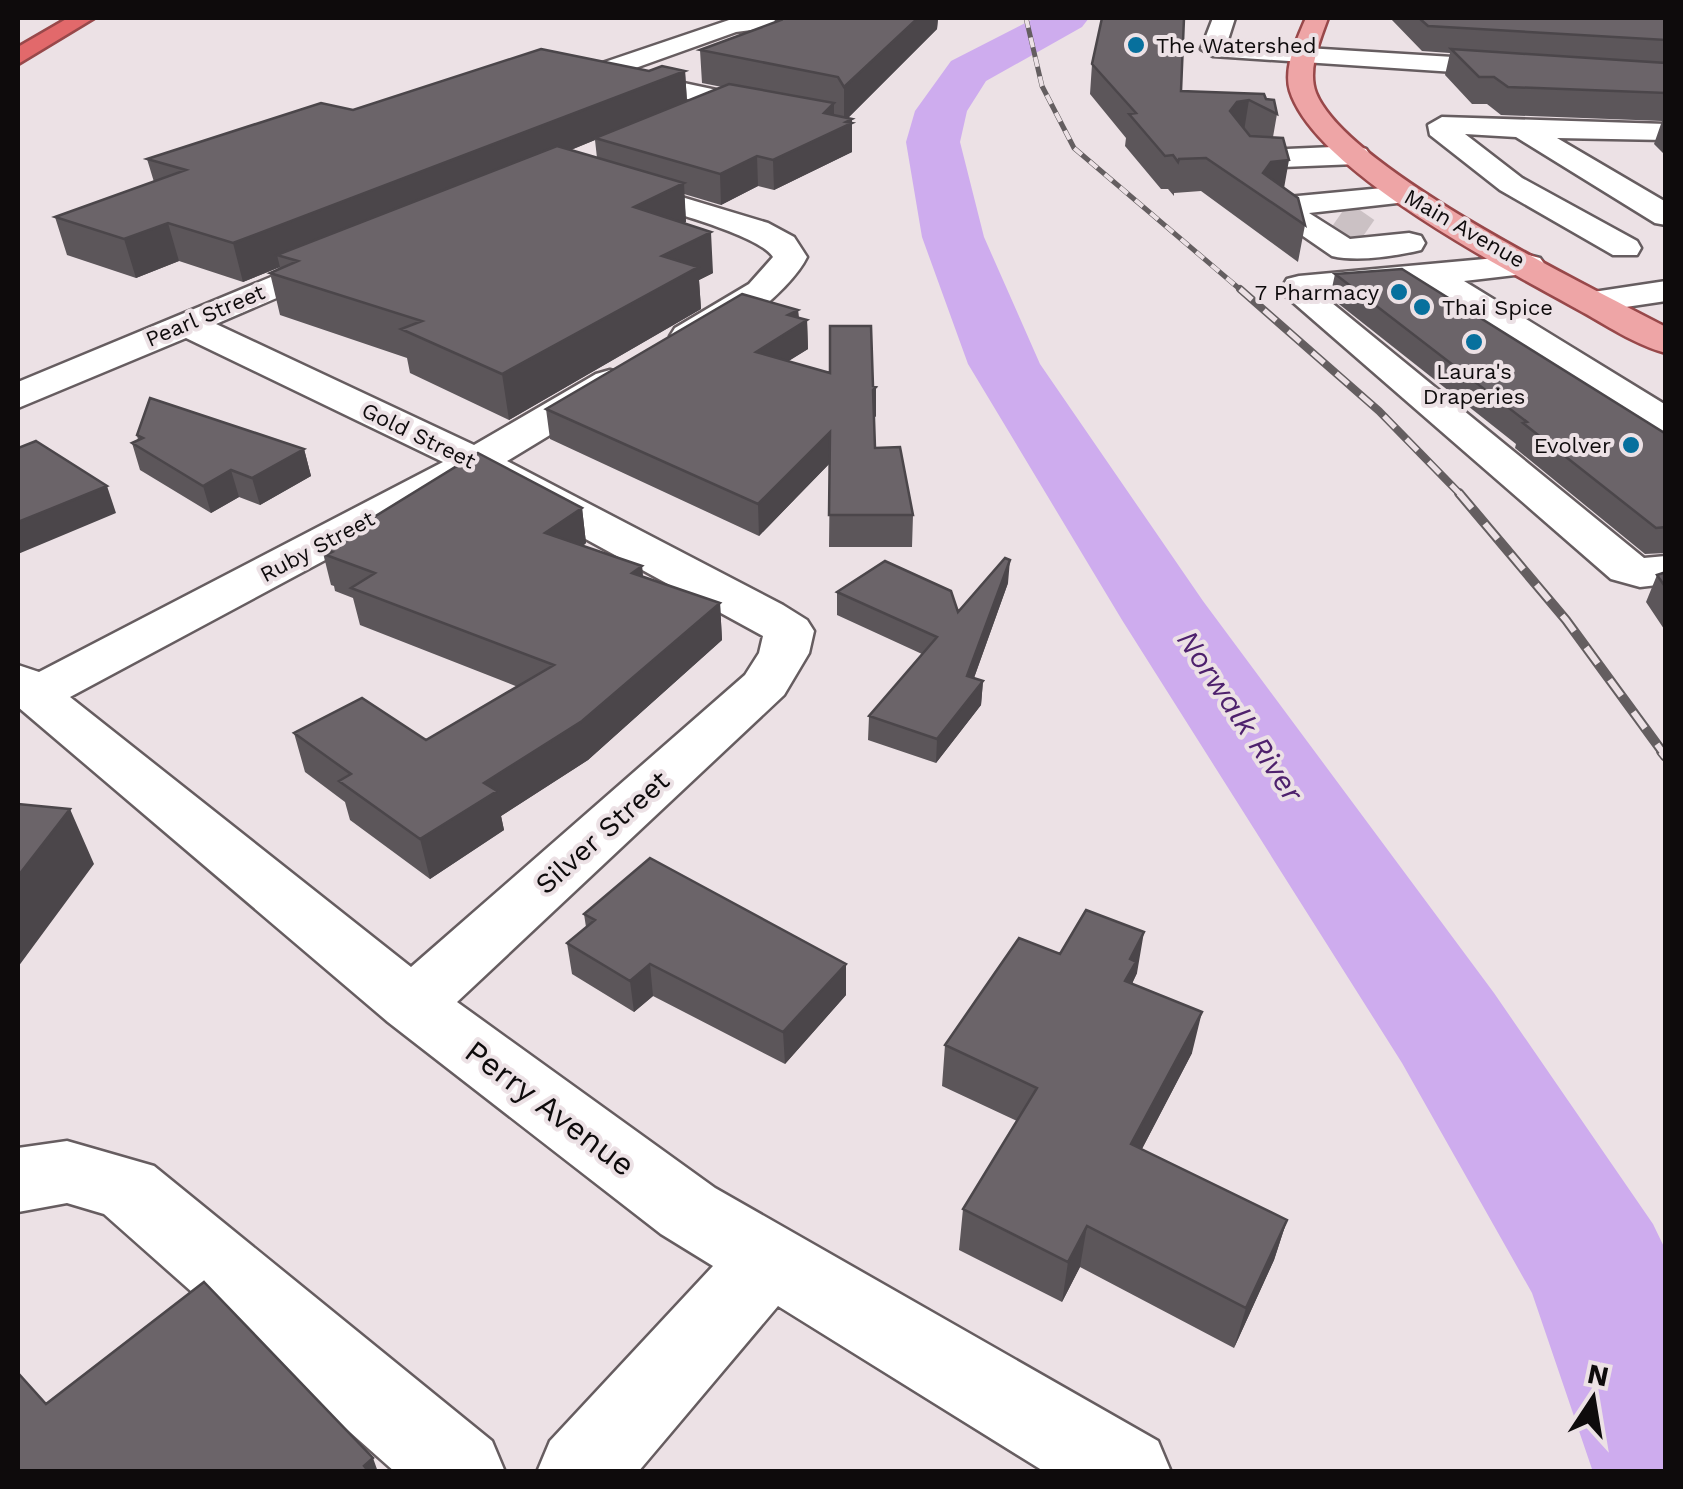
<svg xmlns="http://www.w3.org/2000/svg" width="1683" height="1489" font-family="'Work Sans',sans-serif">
	<rect width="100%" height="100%" fill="#ece1e5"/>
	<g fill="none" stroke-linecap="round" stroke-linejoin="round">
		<path fill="#ceacee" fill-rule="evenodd" d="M1035,18H1089L1082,27L986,81L967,111L960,142L984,237L1040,364L1203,601L1494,993L1653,1224L1666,1251V1472H1593L1532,1293L1402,1063L1122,620L968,364L922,237L906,142L915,111L951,61Z"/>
		<path stroke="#cbc1c4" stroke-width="31" stroke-dasharray="31 15" stroke-linecap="butt" d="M1340,215L1366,233"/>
		<g stroke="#665d60" stroke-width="5">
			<path id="minor" d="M801,18L790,25L736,32L627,71L787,105L791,111L778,119L602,80L596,69L599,64L732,19Z
				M1213,18H1235L1227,43L1666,70V86L1213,56L1201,49Z
				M1442,117L1666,124V140L1557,138L1666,202V225L1655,223L1516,137L1465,134L1522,178L1637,241L1641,248L1637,255H1613L1500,190L1430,135L1428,125Z
				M1243,135L1253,137L1264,150L1356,146L1366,149L1370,155L1366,161L1356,164L1256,168L1246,165L1229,143L1233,137Z
				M615,177L768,223L794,237L807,257C790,292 714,354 675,344L670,336L675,328L749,284L773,257C758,232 637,203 604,192L600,186L604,180Z
				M1404,186L1415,189L1419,195L1415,201L1309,213L1350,239L1409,233L1421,236L1425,243L1421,250C1395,256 1358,262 1332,256L1261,207L1266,200L1277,198Z
				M341,248L353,251L358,258L353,265L216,324L474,445L596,374L610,370L624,374L629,382L624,390L507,461L783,605L807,620L814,631L809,653L784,695L457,1002L715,1188L1158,1441L1171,1472H1045L778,1306L638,1472H537L550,1441L713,1266L661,1234L388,1022L18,707V665L39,672L443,462L186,338L18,408V382ZM476,479L763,636L759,653L745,675L411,967L70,697Z
				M1528,255L1540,258L1545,265L1540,272L1464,281L1666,405V435L1652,432L1421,285L1321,294L1644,558L1666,556V584L1640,587L1611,579L1280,291L1287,279L1299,276Z
				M1666,281V301L1592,312L1580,308L1574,301L1580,294Z
				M67,1141L154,1166L492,1441L505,1472H395L104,1214L67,1203L18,1212V1148Z"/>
		</g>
		<g stroke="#98484a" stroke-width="5">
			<path id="major" d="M1306,18H1328C1320,40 1307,70 1316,93C1347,169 1588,286 1666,327V353C1635,345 1605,324 1577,309C1505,269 1315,171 1290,91C1283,68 1297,39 1306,18Z"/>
		</g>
		<g stroke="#98484a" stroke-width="5">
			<path id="highway" d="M68,18H94L18,64V47Z"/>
		</g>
		<use href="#minor" fill="#fff" fill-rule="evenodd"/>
		<use href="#major" fill="#eea5a6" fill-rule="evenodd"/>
		<use href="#highway" fill="#e2696b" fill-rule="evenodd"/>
		<g stroke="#645e60" stroke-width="5">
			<path id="rail-far3" d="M1026,18L1042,86L1074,148L1242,291"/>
		</g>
		<g stroke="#645e60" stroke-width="8">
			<path id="rail-far2" d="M1240,289L1379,411L1462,496"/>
		</g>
		<g stroke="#645e60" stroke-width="10">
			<path id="rail-far1" d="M1459,493L1566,620L1664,754"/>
		</g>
		<g stroke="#645e60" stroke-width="12">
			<path id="rail" d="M1662,751L1666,756"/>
		</g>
		<use href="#rail-far3" stroke="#ece1e5" stroke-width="4" stroke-dasharray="10" stroke-linecap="butt"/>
		<use href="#rail-far2" stroke="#ece1e5" stroke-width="5" stroke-dasharray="16" stroke-linecap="butt"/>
		<use href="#rail-far1" stroke="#ece1e5" stroke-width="6" stroke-dasharray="20" stroke-linecap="butt"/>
		<use href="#rail" stroke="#ece1e5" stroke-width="9" stroke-dasharray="25" stroke-linecap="butt"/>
	</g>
	<path fill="#5c565a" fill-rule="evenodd" d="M774,18H938L937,29L848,118L852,148V152L774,190L758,186L721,205L684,194L686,222L684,223L713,273L699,280L701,309L509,420L410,373L407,358L280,315L270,273L280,267L243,282L179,261L136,278L67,255L55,217L154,182L147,159L353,110L649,71H685L687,101L722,87L702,83L700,50L775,22ZM595,140L597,158L571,150Z
		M1390,18H1666V156L1654,144L1662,121L1501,115L1487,104H1472L1445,75L1450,53L1422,51Z
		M1092,64L1181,91L1266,99L1277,114L1273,137L1284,187L1305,225L1298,262L1201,191L1174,193V196L1168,189H1161L1125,146L1126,138L1090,94Z
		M1335,274L1666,434V553L1645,554L1515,448L1516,444L1330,297Z
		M798,310L799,318L807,320L808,349L788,361L873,386L876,416L874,418L875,448L913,515L912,547H829L830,463L759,536L550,439L546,409Z
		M137,435L304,449L311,476L260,505L239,497L211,513L140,470L132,443L138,440Z
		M582,508L586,543L583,546L642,566L643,577L720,603L722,640L588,760L501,816L504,830L430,879L350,820L345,802L305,772L294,733L426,740L518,687L360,625L353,598L335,591L334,586L331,585L322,549Z
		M1666,572V632L1646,602L1657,575Z
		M1008,583L974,678L983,681L981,705L936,763L868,740L869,716L922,654L837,615V592L958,612Z
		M584,914L846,964V995L785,1064L653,996L634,1012L572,974L567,943L586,927Z
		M1060,954L1137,973L1132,984L1192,1053L1142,1149L1287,1220L1274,1260L1234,1348L1080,1267L1062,1302L959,1250L963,1209L1017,1121L942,1086L945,1045Z"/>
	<path fill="#4b464a" d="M918,18H938L937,29L844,122V87Z
		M685,71L687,103L595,138V140L296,261L277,255L280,267L243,282L233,243Z
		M1249,100L1244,131L1230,111L1237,102Z
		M834,103V131L852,119V152L774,190L773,160Z
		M757,156L758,186L721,205L720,174Z
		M1289,160L1283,194L1263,173L1271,162Z
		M684,183L686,222L637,247L634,207Z
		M168,223L179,261L136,278L124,239Z
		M711,232L713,273L699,280L701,309L509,420L502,374L662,256Z
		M798,310L799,326L807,320L808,349L757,381L756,352L788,315Z
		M876,387V416L872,420L873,390Z
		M830,432V463L759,536L758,504Z
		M304,449L311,476L260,505L252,478Z
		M231,470L239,497L211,513L203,486Z
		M107,486L116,513L18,554V522Z
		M582,508L586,543L550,569L545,533Z
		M1010,560L1008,583L966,700L967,676Z
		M642,566L645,603L632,573Z
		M720,603L722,640L588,760L501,816L504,830L430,879L420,839L484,783Z
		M983,681L981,705L936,763L937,739Z
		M70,809L94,864L18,967V876Z
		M1144,932L1137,973L1133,981L1129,1003L1118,1022L1130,959Z
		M650,964L653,996L634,1012L630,981Z
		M846,964V995L785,1064L783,1032Z
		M1202,1012L1192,1053L1123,1185L1131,1144Z
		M1287,1220L1274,1260L1234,1348L1246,1308Z
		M1087,1226L1080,1267L1062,1302L1068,1262Z
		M373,1458L378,1472H366L364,1466Z"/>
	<path fill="#6b6469" stroke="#4b464a" stroke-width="2.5" d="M779,18H918L844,87L838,77L700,50L781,20Z
		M1102,18H1184L1181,91L1264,94L1266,99L1274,100L1277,114L1249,100L1237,102L1230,111L1250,136L1283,138L1289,160L1271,162L1263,173L1298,198L1305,225L1206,158L1179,159L1178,162L1173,155L1165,156L1129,114L1136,113L1092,64Z
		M1419,18H1666V40L1428,26Z
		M541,49L649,71L662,66L685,71L233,243L168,223L124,239L55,217L186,170L147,159L321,103L353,110Z
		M1451,49L1666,63V93L1508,87L1494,77H1479Z
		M729,84L834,103L824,113L852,119L846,122L852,123L773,160L757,156L720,174L595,138Z
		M557,146L684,183L634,207L711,232L662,256L698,267L502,374L401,329L422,321L270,273L298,261L277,255Z
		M1402,269L1666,434V527L1656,528L1523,423L1527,422L1335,274Z
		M742,294L798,310L788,315L807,320L756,352L830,373V326H871L873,386L876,387L873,390L875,448L900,447L913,515H829L830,432L758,504L546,409Z
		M150,398L304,449L252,478L231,470L203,486L132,443L143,438L137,435Z
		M36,441L107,486L18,522V448Z
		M478,453L582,508L545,533L642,566L632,573L720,603L582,721L484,783L497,791L420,839L339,781L351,774L294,733L362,698L426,740L554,665L351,588L375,573L326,555L332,552L322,549Z
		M1005,558L1010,560L967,676L983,681L937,739L869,716L937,637L837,592L885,561L951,591L958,612Z
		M1666,572V588L1657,575Z
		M18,804L70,809L18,876Z
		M650,858L846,964L783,1032L650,964L630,981L567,943L595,920L584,914Z
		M1086,910L1144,932L1130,959L1136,962L1125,981L1202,1012L1131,1144L1287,1220L1246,1308L1087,1226L1068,1262L963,1209L1037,1088L945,1045L1019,938L1060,954Z
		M204,1282L373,1458L364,1466L369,1472H18V1373L46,1404Z"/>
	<g fill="#07709d" stroke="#ece1e5" stroke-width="4">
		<circle cx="1136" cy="45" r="10"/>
		<circle cx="1399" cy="292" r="10"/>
		<circle cx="1422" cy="307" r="10"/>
		<circle cx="1474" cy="342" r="10"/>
		<circle cx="1631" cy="445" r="10"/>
	</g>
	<g text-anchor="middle" stroke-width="8" stroke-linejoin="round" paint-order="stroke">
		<g font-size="22" fill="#0e0b0c" stroke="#ece1e5" text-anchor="start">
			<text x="1156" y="53">The Watershed</text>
			<text x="1379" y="300" text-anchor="end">7 Pharmacy</text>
			<text x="1442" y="315">Thai Spice</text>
			<text x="1474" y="379" text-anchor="middle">Laura's<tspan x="1474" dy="25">Draperies</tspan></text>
			<text x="1611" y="453" text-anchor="end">Evolver</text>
		</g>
		<g font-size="22" fill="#0e0b0c" stroke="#ece1e5">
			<text transform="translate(1465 228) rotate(30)" y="8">Main Avenue</text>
			<text transform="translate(205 315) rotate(-23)" y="8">Pearl Street</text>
			<text transform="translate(419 435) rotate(26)" y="8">Gold Street</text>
			<text transform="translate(317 546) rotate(-28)" y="8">Ruby Street</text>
		</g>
		<g font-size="28" fill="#0e0b0c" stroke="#ece1e5">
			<text transform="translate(602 832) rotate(-42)" y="10">Silver Street</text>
		</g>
		<g font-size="30" font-style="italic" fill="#4e216d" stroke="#ece1e5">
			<text transform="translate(1240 716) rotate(56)" y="10">Norwalk River</text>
		</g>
		<g font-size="32" fill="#0e0b0c" stroke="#ece1e5">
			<text transform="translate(550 1108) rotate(37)" y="11">Perry Avenue</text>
		</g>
	</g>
	<rect width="1683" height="1489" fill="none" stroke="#0e0b0c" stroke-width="40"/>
	<g transform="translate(1593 1399) rotate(12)" stroke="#ece1e5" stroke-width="8" paint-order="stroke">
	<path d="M0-8L18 38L0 25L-18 38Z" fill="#0e0b0c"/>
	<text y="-15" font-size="28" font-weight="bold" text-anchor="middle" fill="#0e0b0c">N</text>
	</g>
</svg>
